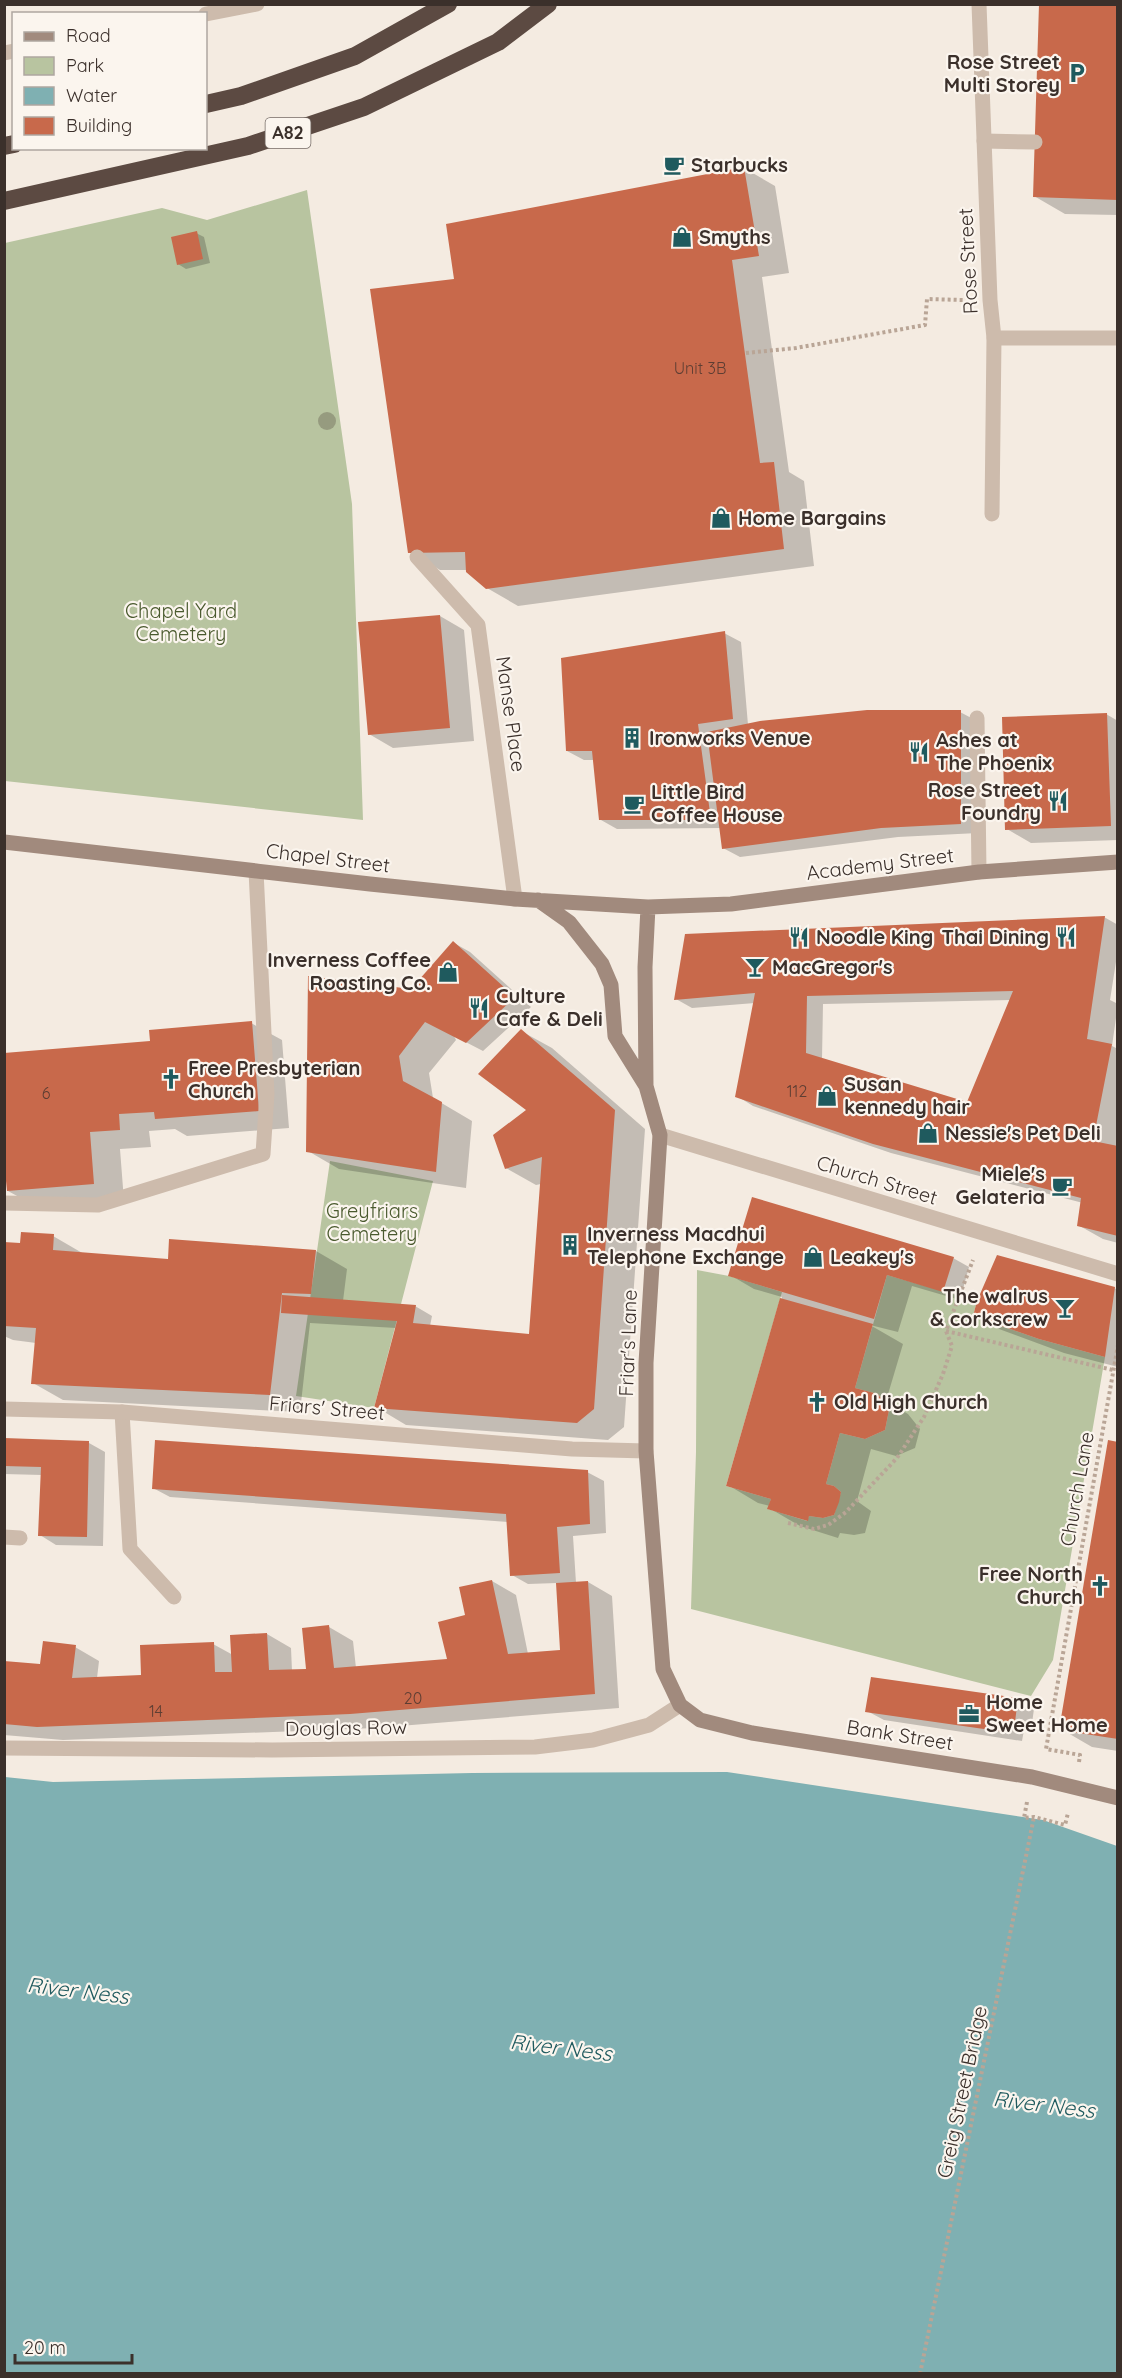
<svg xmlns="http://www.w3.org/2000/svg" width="1122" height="2378" font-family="Quicksand,sans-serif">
	<rect width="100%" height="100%" fill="#f4ebe1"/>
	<path fill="#b8c4a0" d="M307,190L352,504L363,820L5,781V243L162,208L207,220Z
		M330,1161L433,1181L374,1408L296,1396Z
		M697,1270L729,1276L782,1292L726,1486L771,1499L768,1509L807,1521L809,1516L823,1518L834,1515L841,1492L834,1486L826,1484L840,1433L865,1439L885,1430L889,1410L878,1394L855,1388L887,1275L977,1301L973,1316L1039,1339L1105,1357L1053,1660L1031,1696L691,1609L696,1452Z"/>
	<path fill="#7fb0b2" d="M727,1772L1043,1820L1117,1846V2373H5V1777L53,1782L472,1773Z"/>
	<path fill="#0003" fill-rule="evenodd" d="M1118,4V215L1065,214L1034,196Z
		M744,168L775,186L789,273L762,277L789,472L804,481L814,566L518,606L487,588L467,570H440L410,552L456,280Z
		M196,233L204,237L210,263L186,269L178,264Z
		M440,616L464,630L474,741L393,748L369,734L359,623Z
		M724,633L741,642L748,725L960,712L977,721L978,833L898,837L740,857L723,848L721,828L617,829L601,820L595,760H584L567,751Z
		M1106,714L1118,721V840L1031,843L1007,829Z
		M1104,917L1118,925V949L1110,1000L1118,1004L1112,1046L1118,1049V1243L1103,1239L1078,1225L1083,1203L891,1153L753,1106L737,1096L755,1003L692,1008L676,999ZM1011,1000L968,1104L822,1059L823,1004Z
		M454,943L470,952L531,1007L483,1051L454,1036L456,1040L429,1073L433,1098L472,1121L466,1188L339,1169L308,1151Z
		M251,1023L282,1040L289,1128L187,1136L175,1129L149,1131L151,1147L120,1149L124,1201L39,1208L8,1191L151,1042Z
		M521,1031L552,1048L645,1129L624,1427L608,1440L406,1425L376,1407L396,1328L310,1323L300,1412L63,1400L33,1383L36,1343L13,1340L4,1336V1243L21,1244L53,1236L84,1254L169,1260L171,1240L316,1251L347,1269L343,1301L415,1306L432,1316L430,1326L530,1336L541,1184L536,1185L506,1168L528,1110Z
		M953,1258L969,1267L960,1300L912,1286L898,1332L870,1325L903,1344L886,1401L908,1414L920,1429L915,1448L896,1456L871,1449L857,1501L871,1511L865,1533L854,1535L840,1533L838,1538L800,1526L769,1508L770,1506L758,1503L728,1485L782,1297L754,1289L730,1275Z
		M1114,1288L1118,1290V1367L1064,1353L999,1329L975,1316Z
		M4,1440L89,1443L105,1452L103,1546L56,1545L40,1535L42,1475L4,1474Z
		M1118,1443V1751L1092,1747L1061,1729Z
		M587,1472L604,1481L606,1533L573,1536L576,1583L588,1582L612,1596L619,1708L375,1728L63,1740L4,1735V1663L42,1666L75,1647L99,1661L97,1678L143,1676L213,1644L233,1655L267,1634L291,1648L292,1671L308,1670L329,1627L353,1641L356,1668L449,1661L467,1616L492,1581L516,1595L528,1654L561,1651L557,1583L528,1584L512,1575L508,1522L170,1497L153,1488Z
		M1018,1699L1034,1709L1031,1730H1024L1022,1741L884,1720L867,1711Z"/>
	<path fill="#c8694b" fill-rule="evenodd" d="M1039,4H1118V200L1033,197Z
		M744,167L759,256L732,260L760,463L774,462L784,549L486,589L466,572L465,552L408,553L370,289L454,279L446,224Z
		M197,231L203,259L177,265L171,237Z
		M440,615L450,728L368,735L358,622Z
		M725,631L733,719L698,724L711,820H599L592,751H566L561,658Z
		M867,710H961V824L881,828L722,849L707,732L760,721Z
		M1107,713L1111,826L1005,830L1002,717Z
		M1105,916L1087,1039L1112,1044L1093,1141L1118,1146V1236L1077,1226L1081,1198L873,1144L735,1097L755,993L674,1000L685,934ZM1013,991L967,1102L806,1053L807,996Z
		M453,941L515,997L466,1043L425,1022L399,1056L403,1081L442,1102L436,1172L306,1152L308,976L411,989Z
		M252,1021L259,1111L155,1119L154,1112L119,1114L120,1130L90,1132L94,1184L7,1191L4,1161V1053L150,1041L149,1030Z
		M521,1029L615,1110L594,1409L577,1423L374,1408L397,1321L281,1313L282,1295L416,1305L413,1323L529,1334L542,1157L505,1169L493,1135L526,1110L478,1074Z
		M752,1197L954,1257L943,1292L887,1275L874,1319L728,1276Z
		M21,1232L54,1234L53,1250L168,1259L169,1239L316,1250L311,1294L282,1293L270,1395L31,1384L36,1328L4,1326V1242L20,1243Z
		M997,1255L1115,1287L1105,1357L1039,1339L973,1316L977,1301Z
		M780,1298L873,1324L855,1388L878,1394L889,1410L885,1430L865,1439L840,1433L826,1484L834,1486L841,1492L839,1502L834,1515L823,1518L809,1516L808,1521L767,1509L771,1499L726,1486Z
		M4,1438L89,1441L87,1537L38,1536L41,1467L4,1466Z
		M155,1440L588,1470L590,1524L557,1527L560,1573L510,1576L506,1514L152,1489Z
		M1108,1440L1118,1442V1739L1059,1730Z
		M492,1580L508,1654L560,1650L556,1583L588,1581L595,1694L350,1714L37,1727L4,1724V1661L40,1664L43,1641L76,1645L72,1678L141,1675L140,1645L214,1642L215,1672H232L230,1635L267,1633L269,1670L306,1669L302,1628L329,1625L334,1668L447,1659L438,1622L465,1615L459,1587Z
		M871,1677L1018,1698L1015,1722L1008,1721L1005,1732L865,1712Z"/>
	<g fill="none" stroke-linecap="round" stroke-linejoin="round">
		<path stroke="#b9a596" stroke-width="4" stroke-dasharray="3 3" stroke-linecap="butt" d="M746,353L796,348L925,325L927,299L963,300
			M946,1331L1113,1370
			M788,1523L814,1529L828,1525L846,1512L897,1458L924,1417L943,1374L952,1346L946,1331L973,1260
			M1079,1762L1080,1755L1046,1749L1118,1345
			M1027,1802L1024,1818L1034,1817L1065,1825L1068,1813
			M920,2374L1034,1817"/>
		<path stroke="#cdbbac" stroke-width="15" d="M984,141L1035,142
			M994,338H1118
			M977,718L979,872
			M4,1203L98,1205L263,1154L267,1094L256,871
			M122,1412L130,1549L174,1597
			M4,1537L20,1538"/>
		<path stroke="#cdbbac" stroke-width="15" d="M979,4L990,300L994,338L992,514
			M206,14L257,4
			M4,53L14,51
			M417,557L478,625L515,899
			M660,1135L1118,1274
			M4,1409L122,1412L572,1449L646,1451
			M4,1748L272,1750L535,1747L593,1740L649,1725L680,1705"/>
		<path stroke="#a18a7d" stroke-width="15" d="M4,842L370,884L515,899L648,907L731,904L979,872L1118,862
			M538,900L569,922L602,964L611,985L615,1036L646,1086
			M648,907L645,967L646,1086L660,1135L646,1363V1451L663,1669L680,1705L700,1720L752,1733L1032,1777L1118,1798"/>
		<path stroke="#5c4a42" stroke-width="18" d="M206,104L241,96L355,56L448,4
			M4,146L14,144
			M4,201L248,146L364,107L498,42L548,4"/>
	</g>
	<circle fill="#969b7f" cx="327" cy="421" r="9"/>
	<defs>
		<g id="parking-bare" transform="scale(1.62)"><path d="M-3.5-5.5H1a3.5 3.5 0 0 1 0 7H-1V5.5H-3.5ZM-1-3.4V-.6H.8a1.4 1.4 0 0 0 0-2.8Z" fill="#1f5a5e" stroke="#fbf5ee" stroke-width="2.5" paint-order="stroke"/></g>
		<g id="cafe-bare" transform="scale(1.62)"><path d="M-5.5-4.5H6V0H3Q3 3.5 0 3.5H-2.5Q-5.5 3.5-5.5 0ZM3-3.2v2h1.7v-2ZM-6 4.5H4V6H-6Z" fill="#1f5a5e" stroke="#fbf5ee" stroke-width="2.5" paint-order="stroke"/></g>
		<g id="shop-bare" transform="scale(1.62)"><path d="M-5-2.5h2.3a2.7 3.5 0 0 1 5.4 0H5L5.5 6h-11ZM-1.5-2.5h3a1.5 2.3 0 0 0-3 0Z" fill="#1f5a5e" stroke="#fbf5ee" stroke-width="2.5" paint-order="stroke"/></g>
		<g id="building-bare" transform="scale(1.62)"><path d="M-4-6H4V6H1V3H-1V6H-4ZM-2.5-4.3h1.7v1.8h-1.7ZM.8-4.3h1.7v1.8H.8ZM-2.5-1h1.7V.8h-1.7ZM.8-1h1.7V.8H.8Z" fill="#1f5a5e" stroke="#fbf5ee" stroke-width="2.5" paint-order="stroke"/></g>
		<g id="restaurant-bare" transform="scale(1.62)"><path d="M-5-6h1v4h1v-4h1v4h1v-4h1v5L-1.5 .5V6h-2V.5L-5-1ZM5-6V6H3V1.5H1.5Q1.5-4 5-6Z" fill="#1f5a5e" stroke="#fbf5ee" stroke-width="2.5" paint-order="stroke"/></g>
		<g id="bar-bare" transform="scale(1.62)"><path d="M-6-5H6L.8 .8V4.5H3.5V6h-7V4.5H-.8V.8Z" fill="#1f5a5e" stroke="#fbf5ee" stroke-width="2.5" paint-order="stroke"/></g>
		<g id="church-bare" transform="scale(1.62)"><path d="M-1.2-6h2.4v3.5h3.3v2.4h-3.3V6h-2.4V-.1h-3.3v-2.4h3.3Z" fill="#1f5a5e" stroke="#fbf5ee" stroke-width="2.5" paint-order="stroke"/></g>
		<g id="office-bare" transform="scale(1.62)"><path d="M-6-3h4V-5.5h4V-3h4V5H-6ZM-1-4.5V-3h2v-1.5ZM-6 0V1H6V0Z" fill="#1f5a5e" stroke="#fbf5ee" stroke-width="2.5" paint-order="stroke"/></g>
	</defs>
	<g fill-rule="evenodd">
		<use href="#parking-bare" x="1077" y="73"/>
		<use href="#cafe-bare" x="674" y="165"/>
		<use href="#shop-bare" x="682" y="237"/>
		<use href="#shop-bare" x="721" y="518"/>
		<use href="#building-bare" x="632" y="738"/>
		<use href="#restaurant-bare" x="919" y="752"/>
		<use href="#restaurant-bare" x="1058" y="801"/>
		<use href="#cafe-bare" x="634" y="804"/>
		<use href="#restaurant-bare" x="799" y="937"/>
		<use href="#restaurant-bare" x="1066" y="937"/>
		<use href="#bar-bare" x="755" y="967"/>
		<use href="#shop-bare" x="448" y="972"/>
		<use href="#restaurant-bare" x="479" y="1008"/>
		<use href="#church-bare" x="171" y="1079"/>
		<use href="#shop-bare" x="827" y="1096"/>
		<use href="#shop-bare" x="928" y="1133"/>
		<use href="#cafe-bare" x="1062" y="1186"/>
		<use href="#building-bare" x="570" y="1245"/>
		<use href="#shop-bare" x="813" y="1257"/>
		<use href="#bar-bare" x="1065" y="1308"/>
		<use href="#church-bare" x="817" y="1402"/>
		<use href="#church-bare" x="1100" y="1586"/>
		<use href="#office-bare" x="969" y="1714"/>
	</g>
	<g text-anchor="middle" stroke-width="4.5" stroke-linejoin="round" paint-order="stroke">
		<g font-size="16" fill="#5e3e33">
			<text x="700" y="374">Unit 3B</text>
			<text x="797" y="1097">112</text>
			<text x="46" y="1099">6</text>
			<text x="413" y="1704">20</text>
			<text x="156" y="1717">14</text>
		</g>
		<rect fill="#fbf5ee" stroke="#756b66" stroke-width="1.5" x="265.5" y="118" width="45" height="30" rx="4.5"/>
		<g font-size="18" font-weight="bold" fill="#3b302b">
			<text x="288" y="139">A82</text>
		</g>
		<g font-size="20" font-weight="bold" fill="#3b302b" stroke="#fbf5ee" text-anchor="start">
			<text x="1060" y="69" text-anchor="end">Rose Street<tspan x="1060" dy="23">Multi Storey</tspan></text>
			<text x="691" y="172">Starbucks</text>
			<text x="699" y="244">Smyths</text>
			<text x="738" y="525">Home Bargains</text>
			<text x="649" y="745">Ironworks Venue</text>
			<text x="936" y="747">Ashes at<tspan x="936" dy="23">The Phoenix</tspan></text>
			<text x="1041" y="797" text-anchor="end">Rose Street<tspan x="1041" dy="23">Foundry</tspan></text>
			<text x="651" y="799">Little Bird<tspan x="651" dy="23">Coffee House</tspan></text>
			<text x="816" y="944">Noodle King</text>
			<text x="1049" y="944" text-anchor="end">Thai Dining</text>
			<text x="431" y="967" text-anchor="end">Inverness Coffee<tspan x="431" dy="23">Roasting Co.</tspan></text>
			<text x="772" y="974">MacGregor's</text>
			<text x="496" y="1003">Culture<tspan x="496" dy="23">Cafe &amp; Deli</tspan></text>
			<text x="188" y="1075">Free Presbyterian<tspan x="188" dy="23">Church</tspan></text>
			<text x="844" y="1091">Susan<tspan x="844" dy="23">kennedy hair</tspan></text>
			<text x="945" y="1140">Nessie's Pet Deli</text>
			<text x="1045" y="1181" text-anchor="end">Miele's<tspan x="1045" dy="23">Gelateria</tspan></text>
			<text x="587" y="1241">Inverness Macdhui<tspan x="587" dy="23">Telephone Exchange</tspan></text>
			<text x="830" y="1264">Leakey's</text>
			<text x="1048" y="1303" text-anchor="end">The walrus<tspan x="1048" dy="23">&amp; corkscrew</tspan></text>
			<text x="834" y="1409">Old High Church</text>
			<text x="1083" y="1581" text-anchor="end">Free North<tspan x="1083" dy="23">Church</tspan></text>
			<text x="986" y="1709">Home<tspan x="986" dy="23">Sweet Home</tspan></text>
		</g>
		<g font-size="20" fill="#3b302b" stroke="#fbf5ee">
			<text transform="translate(968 261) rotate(-93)" y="7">Rose Street</text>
			<text transform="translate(511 714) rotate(82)" y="7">Manse Place</text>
			<text transform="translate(328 858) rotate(7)" y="7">Chapel Street</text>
			<text transform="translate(880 864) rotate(-7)" y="7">Academy Street</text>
			<text transform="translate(877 1180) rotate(17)" y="7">Church Street</text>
			<text transform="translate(628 1343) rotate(-88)" y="7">Friar's Lane</text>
			<text transform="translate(327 1408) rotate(5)" y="7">Friars' Street</text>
			<text transform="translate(1077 1489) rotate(-80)" y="7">Church Lane</text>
			<text transform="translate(346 1728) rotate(-1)" y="7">Douglas Row</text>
			<text transform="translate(900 1735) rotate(9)" y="7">Bank Street</text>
			<text transform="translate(962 2092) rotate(-78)" y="7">Greig Street Bridge</text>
		</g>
		<g font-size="20" fill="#4a5a2e" stroke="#fbf5ee">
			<text x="181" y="618">Chapel Yard<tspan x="181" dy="23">Cemetery</tspan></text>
			<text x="372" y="1218">Greyfriars<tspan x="372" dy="23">Cemetery</tspan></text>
		</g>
		<g font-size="21" font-style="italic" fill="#1f5a5e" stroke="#fbf5ee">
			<text transform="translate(78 1991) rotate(7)" y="7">River Ness</text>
			<text transform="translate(561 2048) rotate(7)" y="7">River Ness</text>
			<text transform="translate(1044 2105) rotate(7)" y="7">River Ness</text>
		</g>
	</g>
	<rect width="1122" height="2378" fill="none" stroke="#3b302b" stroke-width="12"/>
	<rect x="12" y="12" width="195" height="138" fill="#fbf5ee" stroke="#aea6a0" stroke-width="1.5"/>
	<rect x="24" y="32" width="30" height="9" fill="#a18a7d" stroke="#aea6a0" stroke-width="1.5"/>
	<text x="66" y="42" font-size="18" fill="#3b302b">Road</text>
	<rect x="24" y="57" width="30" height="18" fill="#b8c4a0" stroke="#aea6a0" stroke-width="1.5"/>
	<text x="66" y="72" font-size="18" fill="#3b302b">Park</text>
	<rect x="24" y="87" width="30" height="18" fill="#7fb0b2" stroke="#aea6a0" stroke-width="1.5"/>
	<text x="66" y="102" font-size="18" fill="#3b302b">Water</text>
	<rect x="24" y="117" width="30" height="18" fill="#c8694b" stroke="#aea6a0" stroke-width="1.5"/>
	<text x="66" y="132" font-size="18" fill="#3b302b">Building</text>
	<path d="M15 2354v9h117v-9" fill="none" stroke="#3b302b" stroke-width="3"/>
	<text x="24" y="2354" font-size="18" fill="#3b302b" stroke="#fbf5ee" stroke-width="4.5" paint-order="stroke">20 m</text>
</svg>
